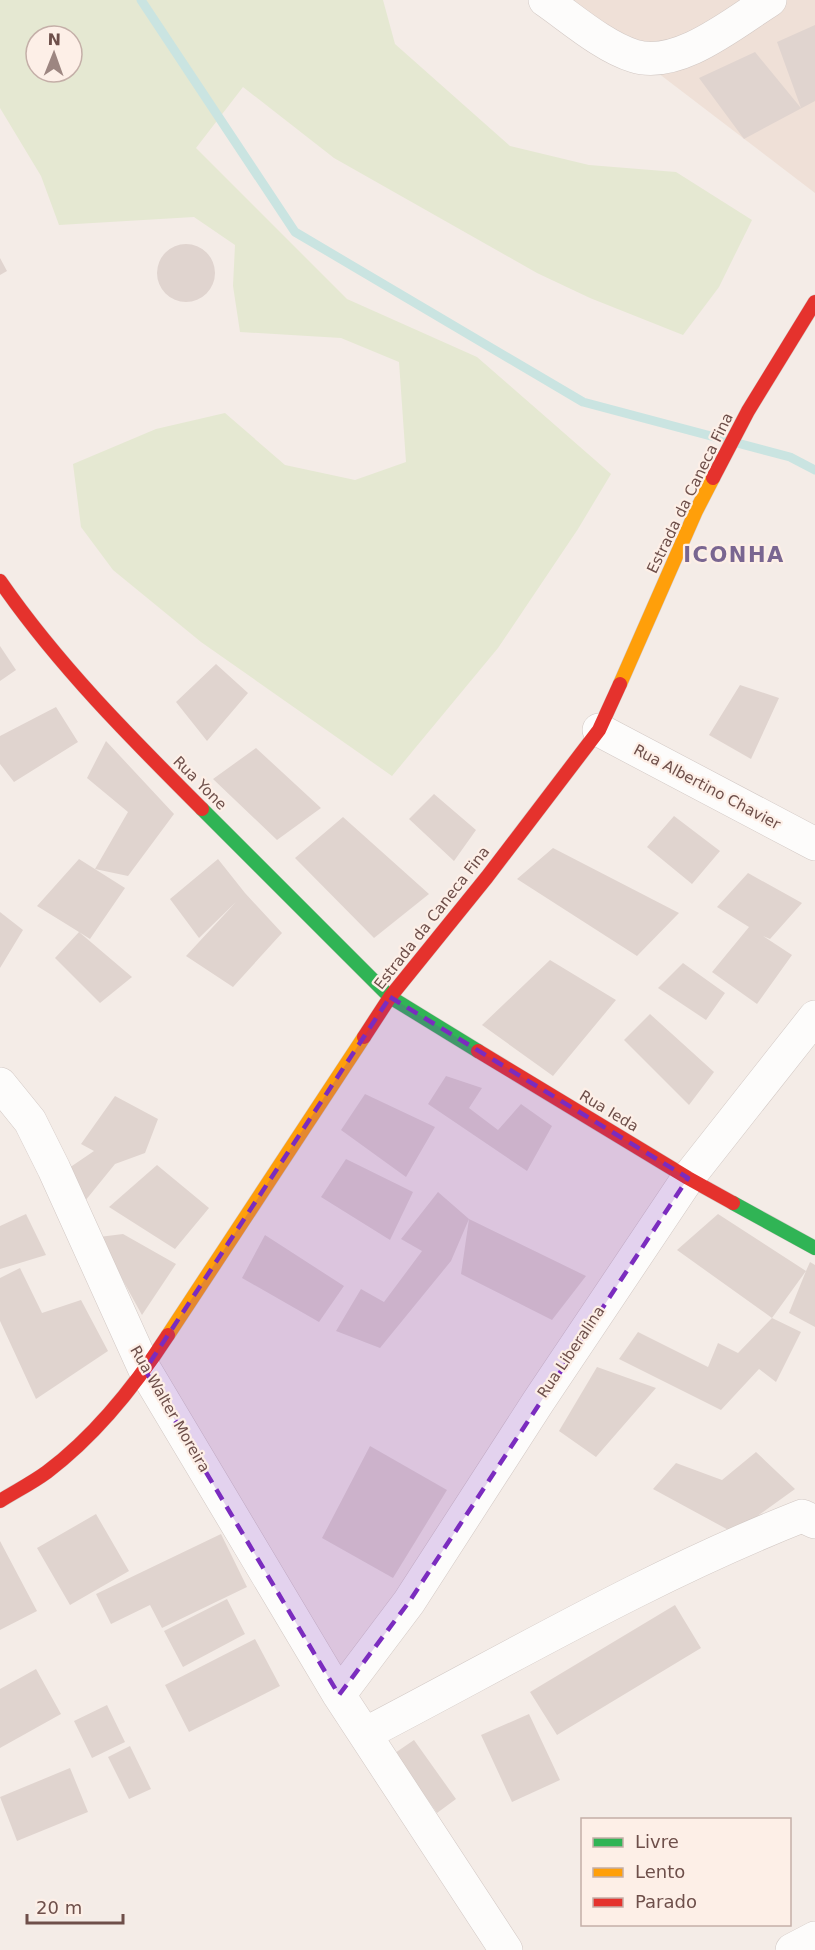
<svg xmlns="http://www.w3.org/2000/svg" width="815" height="1950" font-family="'DejaVu Sans',sans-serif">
	<rect width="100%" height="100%" fill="#f4ece7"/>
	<path fill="#efe0d7" d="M547,0H815V193L603,31Z"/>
	<path fill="#e5e8d2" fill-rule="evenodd" d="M0,0H383L395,44L510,146L589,165L676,172L752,220L719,287L683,335L590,298L537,273L334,158L243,87L196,148L347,299L477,357L611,474L578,529L498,648L392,776L201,642L113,570L81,527L73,464L156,429L225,413L285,465L355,480L406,462L399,362L341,338L240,332L233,286L235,245L194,217L59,225L41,176L0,108ZM36,36H72V72H36Z"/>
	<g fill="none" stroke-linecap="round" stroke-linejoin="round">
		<path stroke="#cae4e1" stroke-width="9" d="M141,0L295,232L583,402L790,457L815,470"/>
	</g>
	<path fill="#e0d4cf" d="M815,25V101L744,139L699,78L755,52L801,108L777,42Z
		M157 273a29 29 0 1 1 58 0a29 29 0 1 1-58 0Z
		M0,258L7,271L0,275Z
		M0,646L16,670L0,681Z
		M216,664L248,693L207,741L176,702Z
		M740,685L779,698L751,759L709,735Z
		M56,707L78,742L14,782L0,764V736Z
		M106,741L174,814L128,876L95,869L128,812L87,778Z
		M256,748L321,808L277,840L213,779Z
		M434,794L476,830L454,861L409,819Z
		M674,816L720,851L692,884L647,847Z
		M343,817L429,894L374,938L295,858Z
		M553,848L679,913L637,956L517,879Z
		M79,859L125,888L90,939L79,932L132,977L100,1003L55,958L79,932L37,906Z
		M218,859L245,893L282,933L233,987L186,956L236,902L199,938L170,899Z
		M748,873L802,903L770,939L763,936L792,955L757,1004L712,972L749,927L717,907Z
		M0,912L23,930L0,968Z
		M550,960L616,1000L553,1076L482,1025Z
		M683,963L725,993L706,1020L658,988Z
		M650,1014L714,1072L689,1105L624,1040Z
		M446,1076L482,1088L469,1108L498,1130L521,1104L552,1126L527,1171L428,1104Z
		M365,1094L435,1127L406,1177L341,1130Z
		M115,1096L158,1119L145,1153L115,1164L85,1201L69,1168L94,1151L81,1144Z
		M346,1159L413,1192L390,1240L321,1197Z
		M157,1165L209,1208L175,1249L109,1207Z
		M438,1192L469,1219L451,1261L380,1348L336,1331L361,1289L384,1302L422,1251L401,1239Z
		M26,1214L46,1255L0,1269V1226Z
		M718,1214L806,1271L810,1262L815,1265V1327L789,1313L806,1271L772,1318L677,1250Z
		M469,1219L586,1276L552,1320L461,1274Z
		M123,1234L176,1264L142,1315L99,1237Z
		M265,1235L344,1286L319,1322L242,1278Z
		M20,1268L42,1313L81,1300L108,1351L36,1399L0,1321V1278Z
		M772,1318L801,1332L776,1382L759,1369L721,1410L619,1359L638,1332L708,1367L718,1343L738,1353Z
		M597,1367L656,1388L596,1457L559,1431Z
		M370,1446L447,1490L393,1578L322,1538Z
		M756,1452L795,1489L734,1533L653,1489L676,1463L722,1480Z
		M96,1514L129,1571L70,1605L37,1548Z
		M221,1534L247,1587L162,1628L150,1605L111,1624L96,1594Z
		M0,1541L37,1611L0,1630Z
		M227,1599L245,1634L183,1667L164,1631Z
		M675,1605L701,1648L557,1735L530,1692Z
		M255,1639L280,1686L189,1732L165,1685Z
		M36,1669L61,1714L0,1748V1689Z
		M107,1705L125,1742L92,1758L74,1721Z
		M529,1714L560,1780L512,1802L481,1735Z
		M414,1740L456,1799L437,1813L395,1753Z
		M130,1746L151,1789L129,1799L108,1757Z
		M70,1768L88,1812L17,1841L0,1797Z"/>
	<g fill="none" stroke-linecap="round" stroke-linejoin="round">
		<g stroke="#d2c8c4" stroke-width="34">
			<path id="street" d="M545,0C571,18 604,47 634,56C678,70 735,22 770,0
				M599,730L815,844
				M0,1084L30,1121L54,1169L145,1370L339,1695L506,1950
				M339,1695L409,1602L538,1402L688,1178L815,1017
				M365,1734C509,1659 650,1576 802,1516L815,1522
				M792,1950L815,1938"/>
		</g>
		<g stroke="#d2c8c4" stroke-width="15">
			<path id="fast" d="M202,809L390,997L478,1051
				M733,1203L815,1248"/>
		</g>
		<g stroke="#d2c8c4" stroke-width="15">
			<path id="slow" d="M620,684L696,511L713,478
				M168,1335L364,1037"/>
		</g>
		<g stroke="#d2c8c4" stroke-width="15">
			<path id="jam" d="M713,478L748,411L815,302
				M0,581C58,665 130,737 202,809
				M364,1037L390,997L487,877L599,730L620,684
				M478,1051L688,1178L733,1203
				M0,1501C16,1491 32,1483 47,1472C96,1435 135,1386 168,1335"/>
		</g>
		<use href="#street" stroke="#fdfcfb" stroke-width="33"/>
		<use href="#fast" stroke="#30b455" stroke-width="14"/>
		<use href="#slow" stroke="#ff9f0a" stroke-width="14"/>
		<use href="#jam" stroke="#e5322d" stroke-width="14"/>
	</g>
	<path fill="#7b2cbf" fill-opacity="0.2" stroke="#7b2cbf" stroke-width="4.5" stroke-dasharray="12 8" stroke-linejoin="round" d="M390,997L688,1178L409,1602L339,1695L145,1370Z"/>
	<g text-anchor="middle" stroke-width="4.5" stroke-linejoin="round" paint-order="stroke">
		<g font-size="15" fill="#6e4f4a" stroke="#fdefe7">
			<text transform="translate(690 493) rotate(-64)" y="5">Estrada da Caneca Fina</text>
			<text transform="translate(200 783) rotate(45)" y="5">Rua Yone</text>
			<text transform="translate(707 787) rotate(28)" y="5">Rua Albertino Chavier</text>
			<text transform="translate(432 918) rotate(-52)" y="5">Estrada da Caneca Fina</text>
			<text transform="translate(609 1111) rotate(31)" y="5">Rua Ieda</text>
			<text transform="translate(571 1352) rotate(-56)" y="5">Rua Liberalina</text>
			<text transform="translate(170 1409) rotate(60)" y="5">Rua Walter Moreira</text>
		</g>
		<g font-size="21" font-weight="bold" letter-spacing="1.5" fill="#796691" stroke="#fdefe7">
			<text x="734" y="562">ICONHA</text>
		</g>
	</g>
	<rect x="581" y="1818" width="210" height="108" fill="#fdefe7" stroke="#c4afa8" stroke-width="1.5"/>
	<rect x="593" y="1838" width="30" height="9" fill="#30b455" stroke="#c4afa8" stroke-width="1.5"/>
	<text x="635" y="1848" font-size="18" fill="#6e4f4a">Livre</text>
	<rect x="593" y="1868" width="30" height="9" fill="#ff9f0a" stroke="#c4afa8" stroke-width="1.5"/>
	<text x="635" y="1878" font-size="18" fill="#6e4f4a">Lento</text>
	<rect x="593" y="1898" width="30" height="9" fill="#e5322d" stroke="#c4afa8" stroke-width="1.5"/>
	<text x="635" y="1908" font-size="18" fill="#6e4f4a">Parado</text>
	<g transform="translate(54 54) rotate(1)"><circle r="28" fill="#fdefe7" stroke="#c4afa8" stroke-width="1.5"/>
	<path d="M0-4.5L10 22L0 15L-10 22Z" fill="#9d8681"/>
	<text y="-9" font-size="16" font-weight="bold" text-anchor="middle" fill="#6e4f4a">N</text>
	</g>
	<path d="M27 1914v9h96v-9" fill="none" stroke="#6e4f4a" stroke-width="3"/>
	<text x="36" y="1914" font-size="18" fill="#6e4f4a" stroke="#fdefe7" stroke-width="4.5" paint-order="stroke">20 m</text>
</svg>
